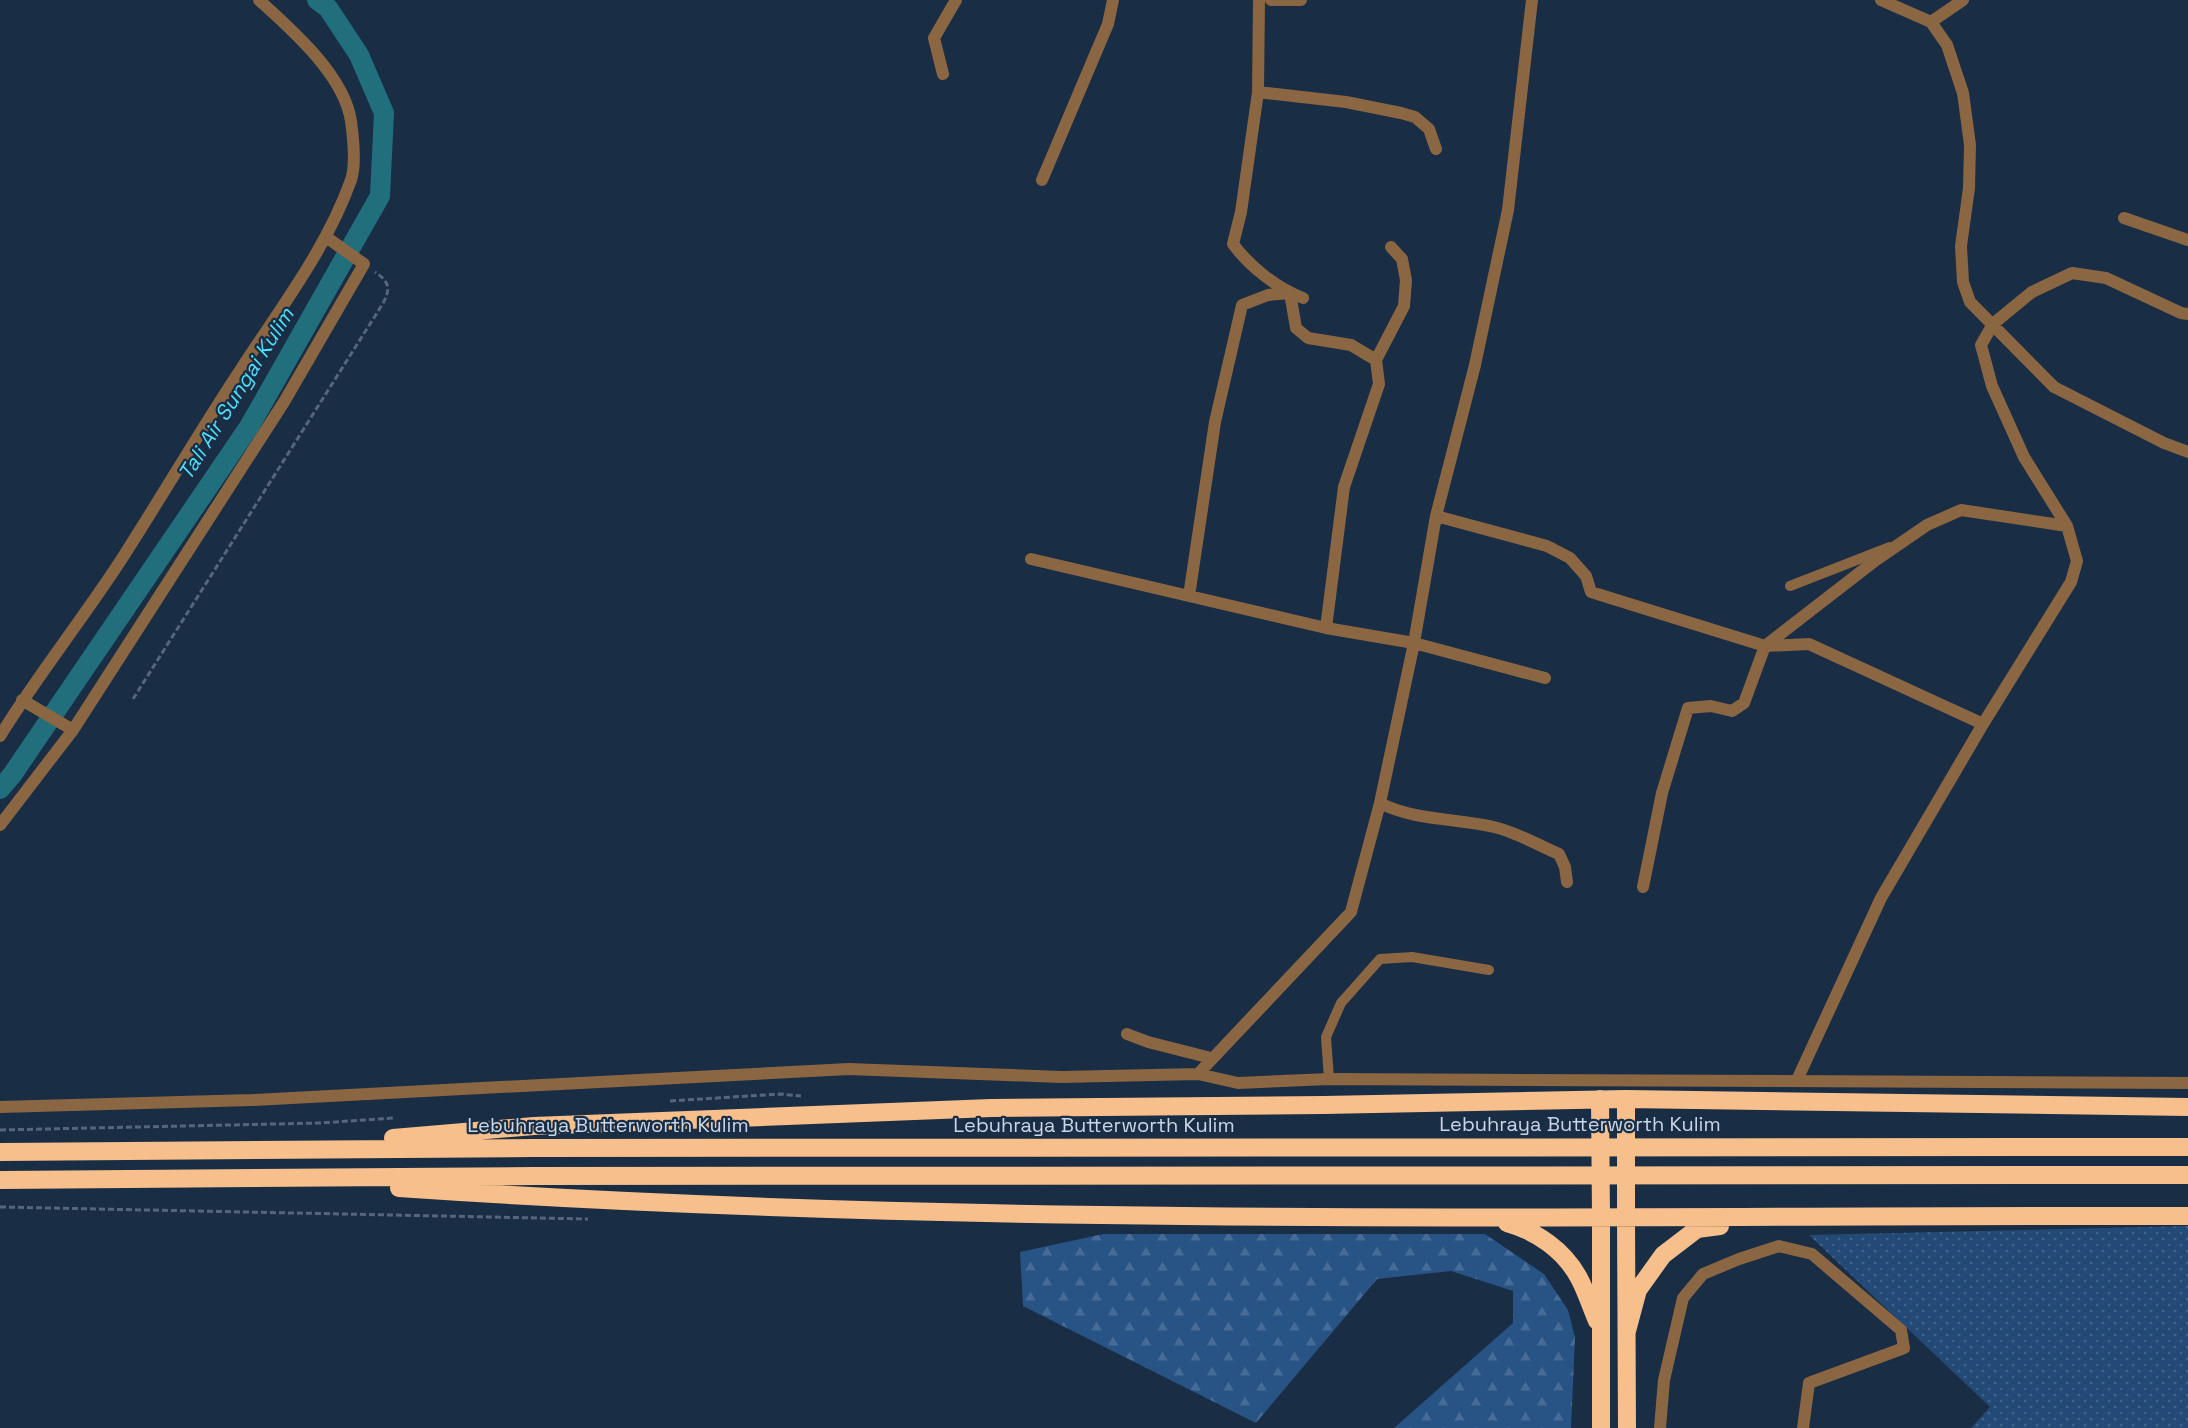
<svg xmlns="http://www.w3.org/2000/svg" width="2188" height="1428" font-family="'Space Grotesk',sans-serif">
	<defs>
		<pattern id="grass-dots" width="8" height="8" patternUnits="userSpaceOnUse" patternTransform="scale(1.5)"><rect width="8" height="8" fill="#234a76"/><path d="M2 2h.1M6 6h.1" fill="none" stroke="#42638a" stroke-width="1.8" stroke-linecap="round"/></pattern>
		<pattern id="forest-firs" width="22" height="20" patternUnits="userSpaceOnUse" patternTransform="scale(1.5)"><rect width="22" height="20" fill="#275385"/><path d="M5 1l3.5 6h-7zM16 11l3.5 6h-7z" fill="#456b96"/></pattern>
	</defs>
	<rect width="100%" height="100%" fill="#192d44"/>
	<path fill="url(#grass-dots)" d="M2188,1226V1428H1971L1990,1407L1809,1235Z"/>
	<path fill="url(#forest-firs)" d="M1103,1234H1485L1544,1274L1568,1310L1575,1337L1571,1428H1394L1513,1323V1291L1451,1271L1377,1279L1256,1423L1023,1306L1020,1252Z"/>
	<g fill="none" stroke-linecap="round" stroke-linejoin="round">
		<path stroke="#216f7d" stroke-width="20" d="M0,789L12,775L249,427L380,196L384,113L359,55L328,8L317,0"/>
		<path stroke="#55667b" stroke-width="3" stroke-dasharray="6 3" stroke-linecap="butt" d="M133,699L382,305C391,289 390,282 375,272
			M670,1101L780,1094L801,1096
			M0,1130L320,1123L394,1118
			M0,1207L588,1219"/>
		<path stroke="#8b6642" stroke-width="10" d="M1790,586L1890,547
			M1329,1079L1326,1037L1341,1003L1380,959L1412,957L1489,970"/>
		<path stroke="#8b6642" stroke-width="12" d="M1259,0L1258,92L1241,212L1233,244C1250,267 1277,288 1303,298
			M1271,0H1301
			M1881,0L1931,22L1947,45L1963,93L1970,145L1969,188L1961,246L1963,282L1970,302L2054,387L2164,443L2188,452
			M1931,22L1963,0
			M943,74L934,38L956,0
			M1258,92L1346,102L1401,113L1415,117L1429,129L1436,149
			M1042,180L1108,24L1113,0
			M2124,218L2188,240
			M1436,516L1547,546L1570,558L1586,576L1591,592L1765,646L1809,644L1983,724
			M1031,559L1326,628L1414,643L1545,678
			M1189,596L1215,422L1242,305L1268,295L1290,293L1296,328L1308,338L1351,345L1376,360
			M1326,628L1344,487L1379,384L1376,360L1404,306L1406,280L1402,259L1391,247
			M22,700L73,730
			M0,736C37,676 82,620 121,560C161,498 198,434 239,372C279,310 326,250 351,180C356,166 353,136 351,121C344,75 292,30 259,0
			M1380,803C1415,821 1456,818 1494,827C1516,832 1538,845 1559,854L1565,867L1567,882
			M0,825L73,730L284,402L364,264L326,237
			M1643,887L1662,793L1688,708L1711,706L1732,711L1744,703L1765,646L1876,560L1927,525L1961,510L2067,526
			M1127,1034L1148,1042L1211,1058
			M1198,1074L1351,912L1380,803L1414,643L1436,516L1475,365L1508,210L1532,0
			M1797,1080L1881,898L1983,724L2071,582L2077,561L2067,526L2024,457L1992,386L1981,345L1993,324L2032,292L2072,273L2106,278L2181,313L2188,314
			M0,1107L252,1100L849,1069L1061,1077L1198,1074L1238,1083L1329,1079L2188,1083
			M1660,1428L1664,1380L1683,1298L1703,1274L1739,1259L1779,1246L1812,1254L1901,1330L1904,1348L1809,1383L1803,1428"/>
		<path stroke="#f7bf8b" stroke-width="18" d="M393,1138L534,1126L991,1108L1324,1105L1626,1099L2188,1107
			M0,1152L534,1148L2188,1147
			M0,1180L534,1176L2188,1175
			M399,1188C995,1229 1592,1215 2188,1216
			M1601,1217V1428
			M1626,1217L1627,1428
			M1507,1223C1536,1231 1564,1250 1579,1278C1586,1291 1591,1307 1597,1321
			M1627,1331L1638,1290L1663,1255L1697,1229L1720,1226"/>
		<path stroke="#f7bf8b" stroke-width="18" d="M1600,1099L1601,1217
			M1626,1099V1217"/>
	</g>
	<g text-anchor="middle" stroke-width="4.5" stroke-linejoin="round" paint-order="stroke">
		<g font-size="20" fill="#cad6e6" stroke="#192d44">
			<text x="1580" y="1131">Lebuhraya Butterworth Kulim</text>
			<text x="608" y="1132">Lebuhraya Butterworth Kulim</text>
			<text x="1094" y="1132">Lebuhraya Butterworth Kulim</text>
		</g>
		<g font-size="21" font-style="italic" fill="#4fdffa" stroke="#192d44">
			<text transform="translate(236 394) rotate(-58)" y="7">Tali Air Sungai Kulim</text>
		</g>
	</g>
</svg>
